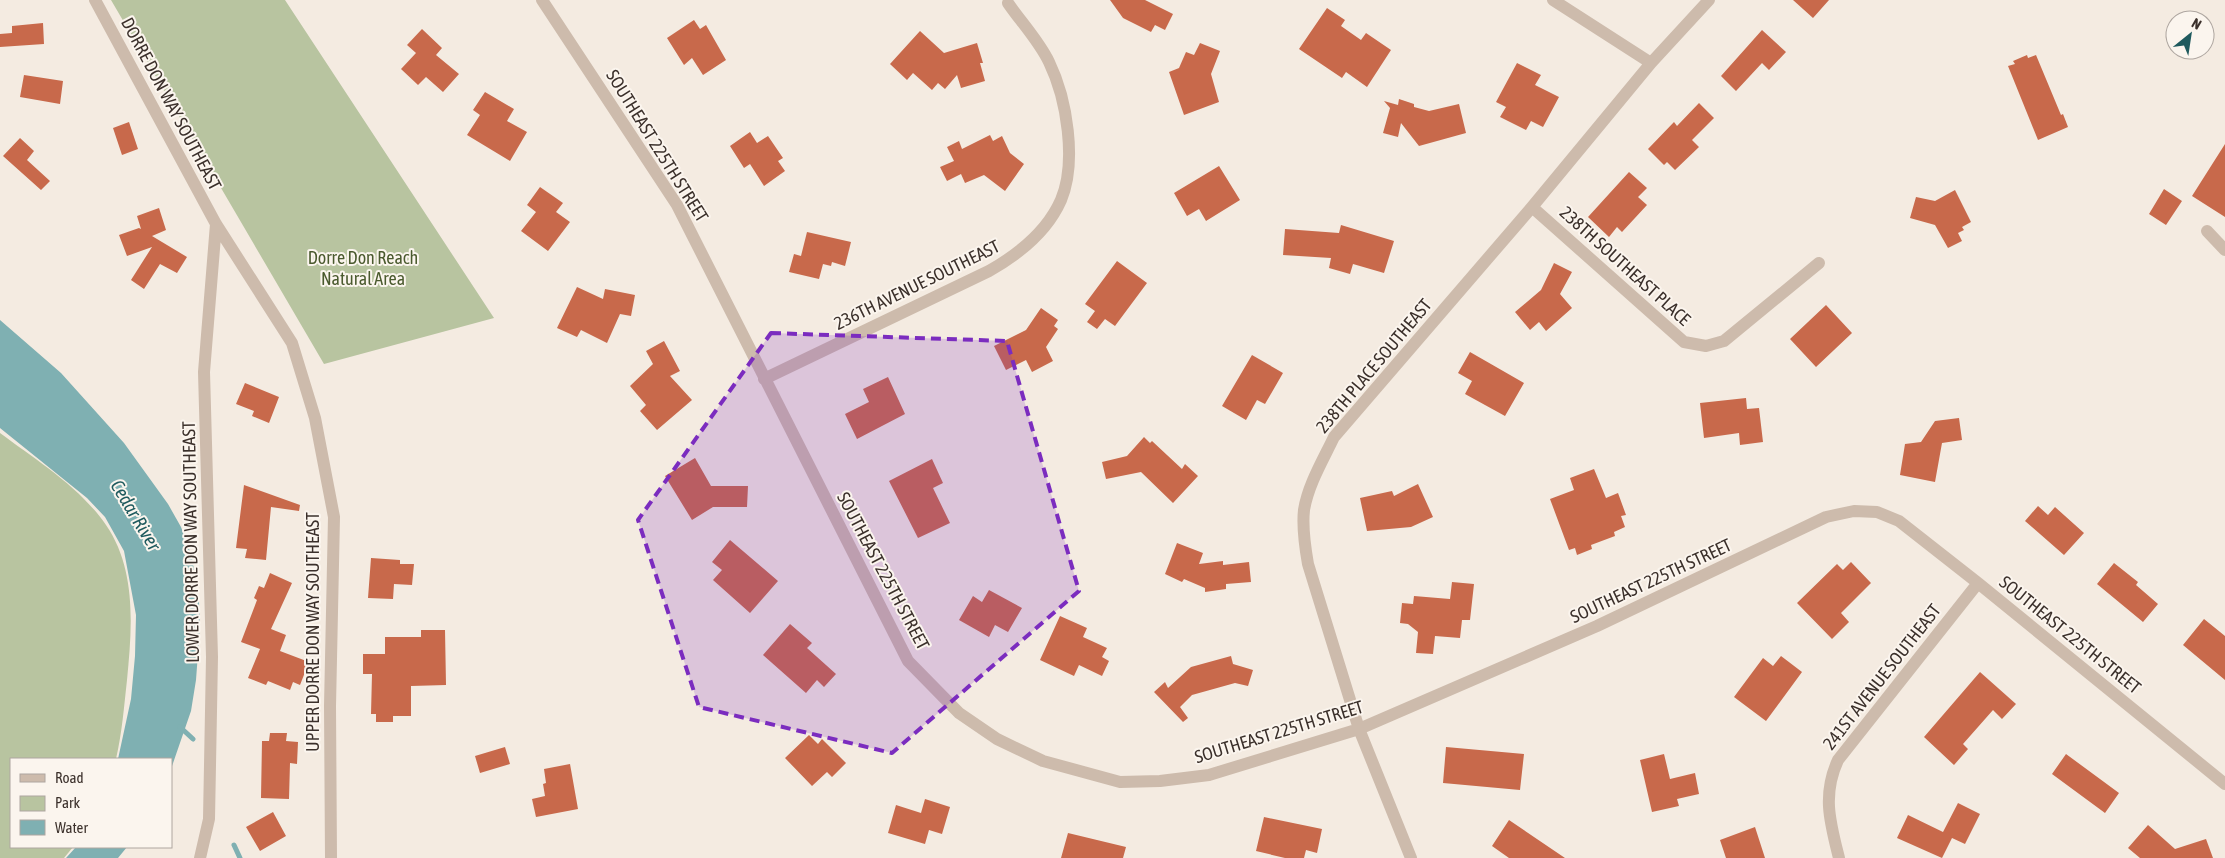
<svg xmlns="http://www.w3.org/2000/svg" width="2225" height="858" font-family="'Asap Condensed',sans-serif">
	<rect width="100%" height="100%" fill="#f4ebe1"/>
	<path fill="#b8c4a0" d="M111,0H285L494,318L324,364Z
		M0,433C36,460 80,487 106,525C137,570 132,629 127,680C124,707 122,733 116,759H11V847H73L64,858H0Z"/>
	<path fill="#7fb0b2" d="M0,320L61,373L124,443L168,504L181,527L192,557L199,603L200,626L196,680L191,711L171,769V759H118L131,699L135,656L136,615L124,551L105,517L87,498L0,428Z
		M76,847H127L118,858H66Z"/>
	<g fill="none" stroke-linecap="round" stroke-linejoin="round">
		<path stroke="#7fb0b2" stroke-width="5" d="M180,727L193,739
			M234,845L240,858"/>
	</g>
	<path fill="#c8694b" d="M1110,0H1145L1173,14L1165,30L1155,25L1151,32L1123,18Z
		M1793,0H1829L1813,18Z
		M1327,8L1345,20L1341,26L1361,40L1366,33L1391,50L1367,87L1346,72L1342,78L1299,49Z
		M694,20L700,29L706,25L726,60L703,75L692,58L684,65L667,38Z
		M43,23L44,44L0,47V34L12,33V26Z
		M422,29L442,48L436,55L459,74L443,92L426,77L418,85L401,69L416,53L407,45Z
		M1762,30L1786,52L1769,70L1762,63L1736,91L1721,76Z
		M920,31L944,53L977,43L983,63H980L985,81L961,88L957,75L945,89L938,83L932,90L913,73L907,80L890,64Z
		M1200,43L1220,51L1211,74L1219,102L1184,115L1169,72L1179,68L1186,52L1194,55Z
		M2027,55L2028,58L2036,55L2061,115L2063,114L2068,127L2038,140L2008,66L2015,64L2013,61Z
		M1517,63L1541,75L1535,85L1559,97L1543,127L1531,121L1526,130L1500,117L1506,107L1496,102Z
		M24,75L63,81L60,104L20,97Z
		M485,92L514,109L507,121L527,132L510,161L467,135L480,115L473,110Z
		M1399,99L1414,104V107L1429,111L1459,104L1466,133L1419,146L1401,123L1398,137L1383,133L1390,108L1384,101L1398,105Z
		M1699,103L1714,118L1692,140L1699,147L1675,170L1667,162L1664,165L1648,149L1674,122L1677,126Z
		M129,122L138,149L122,155L113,128Z
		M750,132L757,143L768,136L783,158L778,161L785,171L764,186L750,164L744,168L730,146Z
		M990,135L993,141L1002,136L1010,153L1024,164L1005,191L984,175L965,183L961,174L947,181L940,167L954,161L947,147L959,141L962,149Z
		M20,138L34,151L27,160L50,181L41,190L3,156Z
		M2225,144V217L2192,196Z
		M1219,166L1240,200L1206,221L1199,209L1187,216L1174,193Z
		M1629,172L1647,188L1638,197L1647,205L1622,232L1617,227L1609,237L1588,217Z
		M540,187L563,203L556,212L570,222L548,251L521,231L536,212L527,205Z
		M2164,189L2182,201L2166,225L2149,214Z
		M1955,190L1971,222L1962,227L1964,230L1958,233L1962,241L1948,248L1935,225L1910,218L1916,197L1935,201Z
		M159,208L166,230L152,236L187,257L177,273L160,264L144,289L131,280L152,247L127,256L119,235L139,228L141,229L137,216Z
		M1341,225L1394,241L1384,273L1353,264L1350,274L1329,268L1331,258L1283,255L1285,229L1339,233Z
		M807,232L851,242L845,266L832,262L831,266L823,264L819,279L789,272L794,254L801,256Z
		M1117,261L1147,283L1115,326L1105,319L1097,329L1087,322L1095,311L1085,304Z
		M1554,263L1572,272L1560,294L1572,308L1546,331L1539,322L1530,330L1515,312L1541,290Z
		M577,287L603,299L605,289L635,295L631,316L620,314L607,343L581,330L577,337L557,328Z
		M1826,305L1852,333L1816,367L1790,339Z
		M1041,308L1058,320L1054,326L1058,329L1046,347L1053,361L1032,372L1026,360L1006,370L994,346L1026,330Z
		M664,341L680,371L670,376L692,400L657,430L640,411L646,405L630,386L653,364L646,351Z
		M1470,352L1524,383L1505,416L1465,394L1472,381L1458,373Z
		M1252,355L1283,373L1265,404L1257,400L1246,420L1222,406Z
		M888,377L905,414L857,439L845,414L869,402L863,389Z
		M245,383L279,397L269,423L252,416L254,411L236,404Z
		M1746,398L1747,409L1759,408L1763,442L1740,445L1739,433L1704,438L1700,403Z
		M1959,418L1962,440L1942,443L1935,482L1900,475L1905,444L1921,442L1935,421Z
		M1144,437L1150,443L1152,441L1182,469L1185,464L1198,476L1173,503L1141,472L1106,479L1102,462L1127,456Z
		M695,458L711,486H748L747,507H713L692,520L665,476Z
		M932,459L943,483L933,488L950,523L918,538L889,481Z
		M1594,469L1606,498L1618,493L1626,515L1621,516L1625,527L1614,532L1615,536L1591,545L1592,549L1577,555L1575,548L1569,550L1550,499L1574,490L1570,478Z
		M1418,484L1433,517L1411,527L1367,531L1360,498L1392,491L1394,496Z
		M244,485L300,505L299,511L271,507L266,560L245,558L247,549L236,548Z
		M2038,506L2048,515L2055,507L2084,533L2064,555L2025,521Z
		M730,540L778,581L750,613L713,580L722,570L712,562Z
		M1177,543L1203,553L1199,564L1223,561V565L1249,562L1251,582L1226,584V589L1205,592V588L1184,579L1182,582L1165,574Z
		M371,558L400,560V564H414L412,585L394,584L393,599L368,598Z
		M1851,562L1871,583L1841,613L1849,622L1832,639L1797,603L1837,564L1843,570Z
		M2114,563L2138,582L2136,585L2158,604L2143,622L2097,584Z
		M270,573L292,583L271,629L286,635L280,651L309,662L300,685L293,682L290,690L268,681L266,685L248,678L260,649L241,642L257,600L254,598L259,586L264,588Z
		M1452,582L1474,584L1470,620H1462L1460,638L1435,636L1433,654L1416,653L1418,632L1408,624L1400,623L1402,603L1413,604L1414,596L1450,599Z
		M989,590L1022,608L1008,632L995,625L989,637L959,620L973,596L982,602Z
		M1060,616L1087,628L1083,637L1107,648L1102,657L1109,661L1102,676L1079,665L1074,676L1040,660Z
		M2204,619L2225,636V680L2183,645Z
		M790,624L812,643L807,648L836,674L824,687L817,680L806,693L763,655Z
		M421,630H445L446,685L411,686V716H393V722H376V714H371L372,674H363V654H385V637H421Z
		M1231,656L1233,664L1253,670L1248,686L1235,683L1192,695L1180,707L1188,718L1183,722L1154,692L1165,682L1168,688L1191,667Z
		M1781,656L1802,672L1766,721L1734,697L1763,658L1773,666Z
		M1980,672L2016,704L2002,719L1993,710L1963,744L1968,749L1954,765L1924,737Z
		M270,733H287L286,741L298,742L297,764L290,763L289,799L261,798L262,741H269Z
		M809,735L818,744L822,739L846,763L832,777L827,772L812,786L785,758Z
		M505,747L510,764L480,773L475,756Z
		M1446,747L1524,754L1520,790L1443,783Z
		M1664,754L1670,779L1695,773L1699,794L1677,799L1679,806L1652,812L1640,760Z
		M2066,754L2119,793L2105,813L2052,774Z
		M570,764L578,809L536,817L532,799L545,796L543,784L546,783L544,769Z
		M925,799L950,807L942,834L929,830L925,844L888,833L896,805L921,813Z
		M1958,803L1980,814L1965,844L1952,838L1942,858L1897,838L1908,815L1943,832Z
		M273,812L286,836L260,851L246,827Z
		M1264,817L1322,829L1317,853L1306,850L1304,858H1285L1256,851Z
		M1509,820L1565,858H1509L1492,846Z
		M2148,825L2175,849L2206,839L2213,858H2140L2128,848Z
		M1755,827L1765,858H1726L1720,840Z
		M1068,833L1126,847L1123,858H1061Z"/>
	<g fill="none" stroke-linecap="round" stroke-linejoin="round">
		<path stroke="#cdbbac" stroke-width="12" d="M95,0L216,224L292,343L315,418L334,517L330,706L331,858
			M542,0L677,205L908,661L959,713L997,739L1043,761L1120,782L1160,781L1209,775L1359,729L1597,626L1826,517L1854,511L1877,512L1899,521L1978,583L2225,784
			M1553,0L1651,63
			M1532,207L1684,342L1706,346L1724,341L1819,263
			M2207,231L2225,250
			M764,379L989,271C1019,254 1047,232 1061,200C1077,162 1067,99 1049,62C1039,41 1021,22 1008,3
			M200,858L209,819L212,657L204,372L216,224
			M1411,858L1359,729L1308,564C1305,547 1302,528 1304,510C1308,485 1323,460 1334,437L1532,207L1651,63L1709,0
			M1839,858C1830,822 1822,795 1838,760L1978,583"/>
	</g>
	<path fill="#7b2cbf" fill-opacity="0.2" stroke="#7b2cbf" stroke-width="4" stroke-dasharray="10 6" stroke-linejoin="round" d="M771,333L1007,341L1079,591L892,753L699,707L638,520Z"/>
	<g text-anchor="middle" stroke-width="4" stroke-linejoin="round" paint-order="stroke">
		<g font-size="18" fill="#3b302b" stroke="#fbf5ee">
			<text transform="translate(171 104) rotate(62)" y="6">DORRE DON WAY SOUTHEAST</text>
			<text transform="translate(657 146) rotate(58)" y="6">SOUTHEAST 225TH STREET</text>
			<text transform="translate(1625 266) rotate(42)" y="6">238TH SOUTHEAST PLACE</text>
			<text transform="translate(917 285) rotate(-26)" y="6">236TH AVENUE SOUTHEAST</text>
			<text transform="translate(1374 366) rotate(-50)" y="6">238TH PLACE SOUTHEAST</text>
			<text transform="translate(191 542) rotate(-91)" y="6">LOWER DORRE DON WAY SOUTHEAST</text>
			<text transform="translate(883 571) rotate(62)" y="6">SOUTHEAST 225TH STREET</text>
			<text transform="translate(1651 581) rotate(-25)" y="6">SOUTHEAST 225TH STREET</text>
			<text transform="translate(313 632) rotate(-90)" y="6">UPPER DORRE DON WAY SOUTHEAST</text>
			<text transform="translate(2070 635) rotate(39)" y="6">SOUTHEAST 225TH STREET</text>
			<text transform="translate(1882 677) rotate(-52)" y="6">241ST AVENUE SOUTHEAST</text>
			<text transform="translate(1279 732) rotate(-17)" y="6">SOUTHEAST 225TH STREET</text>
		</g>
		<g font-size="18" fill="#4a5a2e" stroke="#fbf5ee">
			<text x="363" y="264">Dorre Don Reach<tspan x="363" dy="21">Natural Area</tspan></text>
		</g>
		<g font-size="19" font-style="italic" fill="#1f5a5e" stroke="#fbf5ee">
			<text transform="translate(136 515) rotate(59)" y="7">Cedar River</text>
		</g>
	</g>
	<rect x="10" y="758" width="162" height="90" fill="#fbf5ee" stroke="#aea6a0"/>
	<rect x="20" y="774" width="25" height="8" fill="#cdbbac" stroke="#aea6a0"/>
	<text x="55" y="783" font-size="15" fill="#3b302b">Road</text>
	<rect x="20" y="796" width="25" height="15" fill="#b8c4a0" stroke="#aea6a0"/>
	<text x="55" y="808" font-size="15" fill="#3b302b">Park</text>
	<rect x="20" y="820" width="25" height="15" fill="#7fb0b2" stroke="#aea6a0"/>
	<text x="55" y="833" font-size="15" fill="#3b302b">Water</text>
	<g transform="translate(2190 35) rotate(30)"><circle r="24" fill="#fbf5ee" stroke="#aea6a0"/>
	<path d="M0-4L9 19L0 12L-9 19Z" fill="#1f5a5e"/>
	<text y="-8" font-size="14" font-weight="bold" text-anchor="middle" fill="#3b302b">N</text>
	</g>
</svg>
